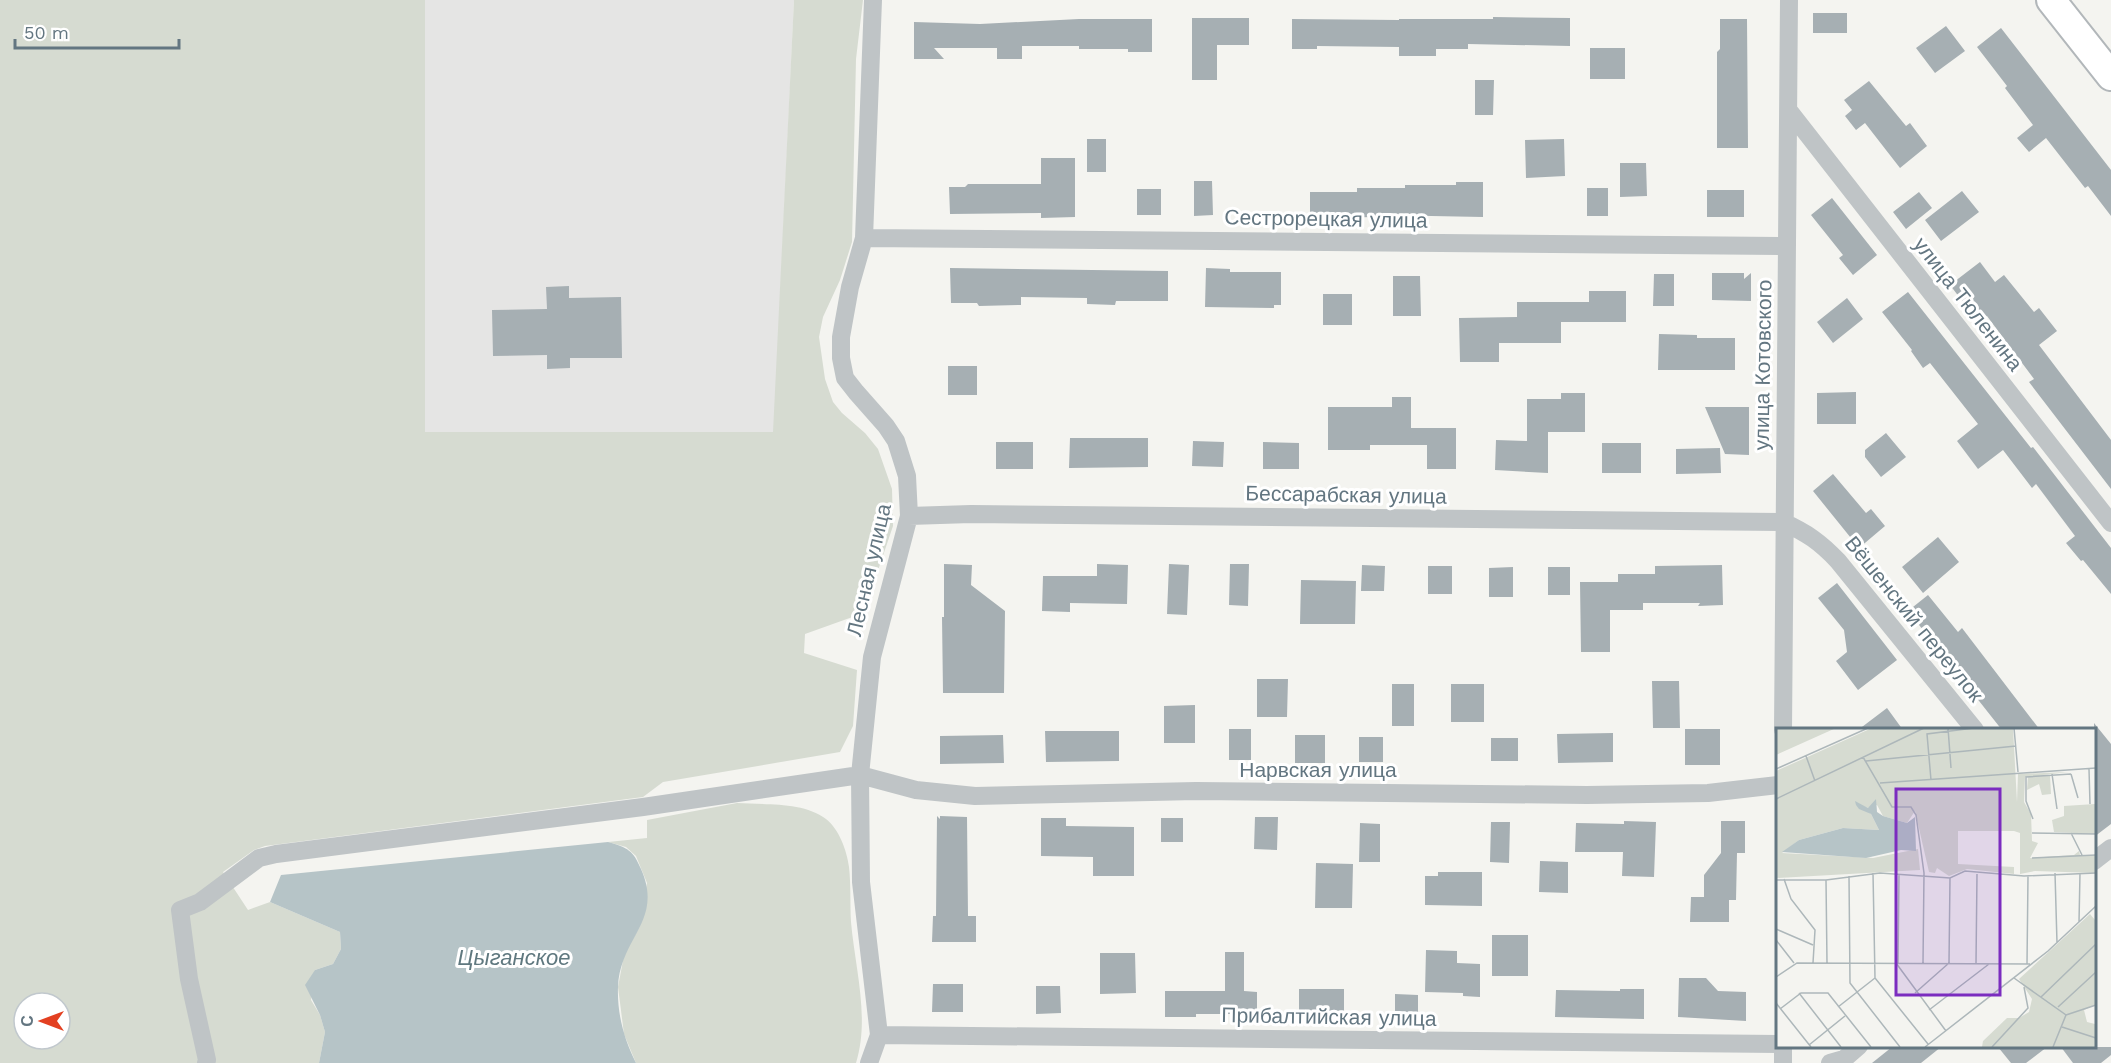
<svg xmlns="http://www.w3.org/2000/svg" width="2111" height="1063" font-family="'Work Sans',sans-serif">
	<rect width="100%" height="100%" fill="#f4f4f0"/>
	<path fill="#e5e5e4" d="M425,0H794L774,432H425Z"/>
	<path fill="#d6dbd1" fill-rule="evenodd" d="M0,0H425V432H773L794,0H863L856,59L852,242L840,280L823,317L819,337L825,379L833,402L842,413L865,433L878,449L892,489L893,526L871,591L858,615L805,634L804,653L857,670L853,726L840,752L663,782L643,797L265,846L254,850L223,872L248,910L270,902L340,932L341,949L333,964L315,970L311,1000L320,1015L325,1032L319,1063H0ZM24,1003H60V1039H24Z
		M737,803C764,805 803,801 826,819C839,829 847,851 849,867C851,885 850,904 851,922C855,968 870,1018 856,1063H636L624,1034L618,987L624,955L639,928L647,883L636,856L626,847L608,842L647,838V820Z"/>
	<path fill="#b6c4c7" d="M608,842C628,848 633,850 641,869C664,921 620,937 618,987C617,1014 624,1039 636,1063H319L325,1032L320,1015L305,985L315,970L333,964L341,949L340,932L270,902L281,875Z"/>
	<path fill="#a6afb3" d="M1813,13H1847V33H1813Z
		M1493,17L1570,18V46L1468,44V49H1436V56H1399V47L1317,46V49H1292V19L1399,20V19H1493Z
		M1192,18H1249V45H1217V80H1192Z
		M1079,19H1152V52H1128V49H1079V46H1022V59H997V48H934L944,59H914V22L980,24Z
		M1720,19H1747L1748,148H1717V52L1720,49Z
		M1946,26L1965,51L1935,73L1916,48Z
		M2001,28L2111,170V216L2088,186L2085,188L2046,138L2029,152L2017,138L2033,125L2005,88L2007,86L1977,47Z
		M1590,48H1625V79H1590Z
		M1475,80H1494L1493,115H1475Z
		M1869,81L1906,126L1910,123L1927,146L1900,168L1865,123L1856,130L1845,116L1852,110L1844,100Z
		M1087,139H1106V172H1087Z
		M1564,139L1565,176L1526,178L1525,140Z
		M1041,158H1075V217L1041,218V213L950,214L949,187H965L968,184H1041Z
		M1620,163H1646L1647,196L1620,197Z
		M1194,181H1212L1213,215L1194,216Z
		M1456,182H1483V217L1380,215V217L1310,218V192H1357V188H1405V185H1456Z
		M1587,188H1608V216H1587Z
		M1137,189H1161V215H1137Z
		M1707,190H1744V217H1707Z
		M1962,191L1979,212L1941,241L1925,220Z
		M1919,192L1932,208L1906,229L1893,212Z
		M1832,198L1877,255L1853,275L1839,258L1843,255L1811,215Z
		M1980,262L1995,282L2004,275L2034,312L2039,308L2057,331L2039,345L2111,440V489L2029,382L2034,379L1987,316L1979,323L1950,285Z
		M950,268L1168,271V301H1116L1115,305L1087,304V298L1021,297V305L979,306L977,303H951Z
		M1206,268L1230,269V272H1281V305H1274V308L1205,307Z
		M1712,273H1744V279L1751,273V301L1712,300Z
		M1654,274H1674V306H1653Z
		M1393,276H1420L1421,316H1393Z
		M569,286V298L621,297L622,358H570V368L547,369V355L493,356L492,310L547,309L546,287Z
		M1589,291H1626V322H1561V343H1499V362H1460L1459,318L1517,317V302H1589Z
		M1908,292L2031,448L2033,447L2111,548V594L2083,560L2081,561L2066,543L2075,536L2036,484L2032,488L2003,450L1978,469L1957,441L1978,424L1930,363L1923,368L1911,351L1912,350L1882,312Z
		M1323,294H1352V325H1323Z
		M1847,298L1863,319L1833,343L1817,322Z
		M1659,334L1697,335V338H1735V370H1658Z
		M948,366H977V395H948Z
		M1856,392V424H1817V393Z
		M1561,393H1585V432H1548V473L1495,470L1496,440L1527,441V399H1561Z
		M1392,397H1411V428H1456V469H1427V445H1370V450H1328V407H1392Z
		M1705,407H1749V455L1725,454Z
		M1886,433L1906,457L1881,477L1865,457V450Z
		M1070,438H1148V467L1069,468Z
		M1193,441L1224,442L1223,467L1192,466Z
		M996,442H1033V469H996Z
		M1263,442L1299,443V469H1263Z
		M1602,443H1641V473H1602Z
		M1720,448L1721,473L1676,474V449Z
		M1833,474L1866,513L1871,509L1885,526L1859,548L1813,491Z
		M1938,537L1959,562L1923,593L1902,567Z
		M944,564L972,565L971,585L1005,611L1004,693H943L942,617H944Z
		M1097,564L1128,565L1127,604L1070,603V612L1042,611L1043,576H1097Z
		M1169,564L1189,565L1187,615L1167,614Z
		M1230,564H1249L1248,606L1229,605Z
		M1362,565L1385,566L1384,591H1361Z
		M1722,565L1723,605L1698,606L1700,603H1643V610H1610V652H1581L1580,582H1618V574H1655V566Z
		M1428,566H1452V594H1428Z
		M1513,567V597H1489V568Z
		M1548,567H1570V595H1548Z
		M1301,580L1356,581L1355,624H1300Z
		M1837,583L1897,660L1858,690L1836,661L1847,652L1844,630L1818,598Z
		M1928,595L1958,632L1962,628L2040,730H2002L1908,611Z
		M1257,679H1288L1287,717H1257Z
		M1652,681H1679L1680,728H1653Z
		M1392,684H1414V726H1392Z
		M1451,684H1484V722H1451Z
		M1195,705V743H1164V706Z
		M1887,708L1903,730H1858Z
		M2094,723L2111,744V824L2094,837Z
		M1229,729H1251V760H1229Z
		M1685,729H1720V765H1685Z
		M1045,731H1119V761L1046,762Z
		M1613,733V762L1558,763L1557,734Z
		M1003,735L1004,763L940,764V736Z
		M1295,735H1325V763H1295Z
		M1359,737H1383V762H1359Z
		M1491,738H1518V761H1491Z
		M937,816L940,819V816L967,817L968,916H976V942H932L933,916H936Z
		M1255,817H1278L1277,850L1254,849Z
		M1041,818H1066V826L1134,827V876H1093V857L1041,856Z
		M1161,818H1183V842H1161Z
		M1624,821L1656,822L1654,877L1622,876L1623,852H1575L1576,823L1624,824Z
		M1721,821H1745V853H1737L1736,900H1729V922H1690L1691,897H1704V875L1721,853Z
		M1491,822H1510L1509,863L1490,862Z
		M1360,823L1380,824V862H1359Z
		M1540,861L1568,862V893L1539,892Z
		M1316,863L1353,864L1352,908H1315Z
		M1438,872H1482V906L1425,905V876H1438Z
		M1492,935H1528V976H1492Z
		M1426,950L1457,951V963L1480,964V997L1463,996V993L1425,992Z
		M1225,952H1244V991L1257,992V1014H1196V1017H1165V991H1225Z
		M1100,953H1135L1136,993L1100,994Z
		M1679,978H1706L1718,991L1746,992V1021L1678,1017Z
		M933,984H963V1012H932Z
		M1036,986H1060L1061,1013L1036,1014Z
		M1299,989H1344V1017H1299Z
		M1620,989H1644V1019L1555,1017L1556,990L1620,991Z
		M1395,994L1418,995V1018H1395Z
		M1892,1047H1941L1921,1063H1872Z
		M1998,1047H2047L2026,1063H2011Z
		M2061,1047H2111V1055L2101,1063H2073Z"/>
	<g fill="none" stroke-linecap="round" stroke-linejoin="round">
		<g stroke="#b2b7ba" stroke-width="32">
			<path id="primary" d="M2051,0L2111,76"/>
		</g>
		<path stroke="#bfc4c6" stroke-width="18" d="M1790,112L2111,523
			M864,238L1787,246
			M909,516L971,514L1783,522C1807,533 1820,542 1838,561L1975,730
			M1783,730L1789,0
			M2094,861L2111,848
			M879,1035L1778,1044
			M1783,1046V1063
			M206,1063L207,1060L189,979L180,910L200,902L259,858L276,854L643,807L860,775L916,790L975,796L1196,791L1587,795L1708,793L1778,785
			M869,1063L879,1035L861,882L860,775L872,657L909,516L907,476L896,441L886,426L856,392L845,378L841,358V337L850,287L864,238L873,0
			M1830,1063L1844,1059L1859,1046"/>
		<use href="#primary" stroke="#fff" stroke-width="28"/>
	</g>
	<g text-anchor="middle" stroke-width="6" stroke-linejoin="round" paint-order="stroke">
		<g font-size="21" fill="#637681" stroke="#fff">
			<text transform="translate(1326 219) rotate(1)" y="7">Сестрорецкая улица</text>
			<text transform="translate(1968 304) rotate(52)" y="7">улица Тюленина</text>
			<text transform="translate(1763 365) rotate(-89)" y="7">улица Котовского</text>
			<text transform="translate(1346 495) rotate(1)" y="7">Бессарабская улица</text>
			<text transform="translate(869 570) rotate(-77)" y="7">Лесная улица</text>
			<text transform="translate(1914 619) rotate(51)" y="7">Вёшенский переулок</text>
			<text x="1318" y="777">Нарвская улица</text>
			<text transform="translate(1329 1017) rotate(1)" y="7">Прибалтийская улица</text>
		</g>
		<g font-size="22" font-style="italic" fill="#5f787f" stroke="#fff">
			<text x="514" y="965">Цыганское</text>
		</g>
	</g>
	<g transform="translate(1776 728)">
		<rect width="320" height="320" fill="#f4f4f0"/>
		<path d="M0,0H60L0,27ZM96,0H237L241,74L242,46L293,44L249,49L248,74L255,86L256,113L262,115L254,130L298,127L303,123L304,127H319V145L259,143L244,146V105L238,103H182V136L238,139V146L191,141L173,148L161,140L159,145L153,144L139,83L131,95L107,88L101,77L92,80L80,76L95,86L103,102L67,100L23,112L6,125L97,130L142,121L144,142L0,150V43ZM274,47L275,66L266,67L263,56L251,62L252,48ZM319,76V106L278,104L276,92L288,88V78ZM314,186L319,192V277L308,282L311,294L319,296V319H206L207,313L231,290H243L253,284L256,271L243,251Z" fill="#d6dbd1"/>
		<path d="M100,71L101,84L107,88L131,95L139,89L140,123L125,122L90,130L6,124L23,112L67,100L103,102L95,86L83,81L80,77L79,73L92,80Z" fill="#b6c4c7"/>
		<path fill="none" stroke="#adb7ba" stroke-width="1.5" d="M172,0L175,40M238,0L242,44M30,28L39,53M87,29L116,79H135L140,87L148,145L147,235M90,33L240,18M0,41L92,0M313,41L314,76M276,46L281,81M295,46L302,70M155,52L151,6L198,0M104,55L320,40M0,71L148,0M257,91L250,73V49L295,46M256,105L320,106M295,105L306,127M256,130L320,127M97,145L99,250L152,316M279,145L281,215M224,146V236M73,148L74,255L124,319M8,151L15,171L39,202L37,235M0,152H50L104,145L174,150L189,143L248,148L320,145M50,152L51,235M303,194L304,145M0,201L37,217M0,212L18,235M120,235L170,303M122,235L123,147M200,235L201,146M251,236L252,148M0,249L21,235L254,236M238,250L290,287L277,319M23,265L65,319M139,265L173,235L174,150M265,269L320,216M0,275L35,319M62,279L99,250M282,279L320,244M4,281L25,265H52L95,319M153,282L213,236M290,287L320,277M286,299L320,310M33,317L69,288M149,319L272,223L320,178M216,319L252,280L248,259"/>
		<path fill="#7b2cbf" fill-opacity="0.15" stroke="#7b2cbf" stroke-width="3" d="M120,61H224V267H120Z"/>
		<rect width="320" height="320" fill="none" stroke="#637681" stroke-width="3"/>
	</g>
	<g transform="translate(42 1021) rotate(270)"><circle r="28" fill="#ffffff" stroke="#c1c8cd" stroke-width="1.5"/>
	<path d="M0-4.5L10 22L0 15L-10 22Z" fill="#e34021"/>
	<text y="-9" font-size="16" font-weight="bold" text-anchor="middle" fill="#637681">С</text>
	</g>
	<path d="M15 39v9h164v-9" fill="none" stroke="#637681" stroke-width="3"/>
	<text x="24" y="39" font-size="18" fill="#637681" stroke="#ffffff" stroke-width="4.5" paint-order="stroke">50 m</text>
</svg>
